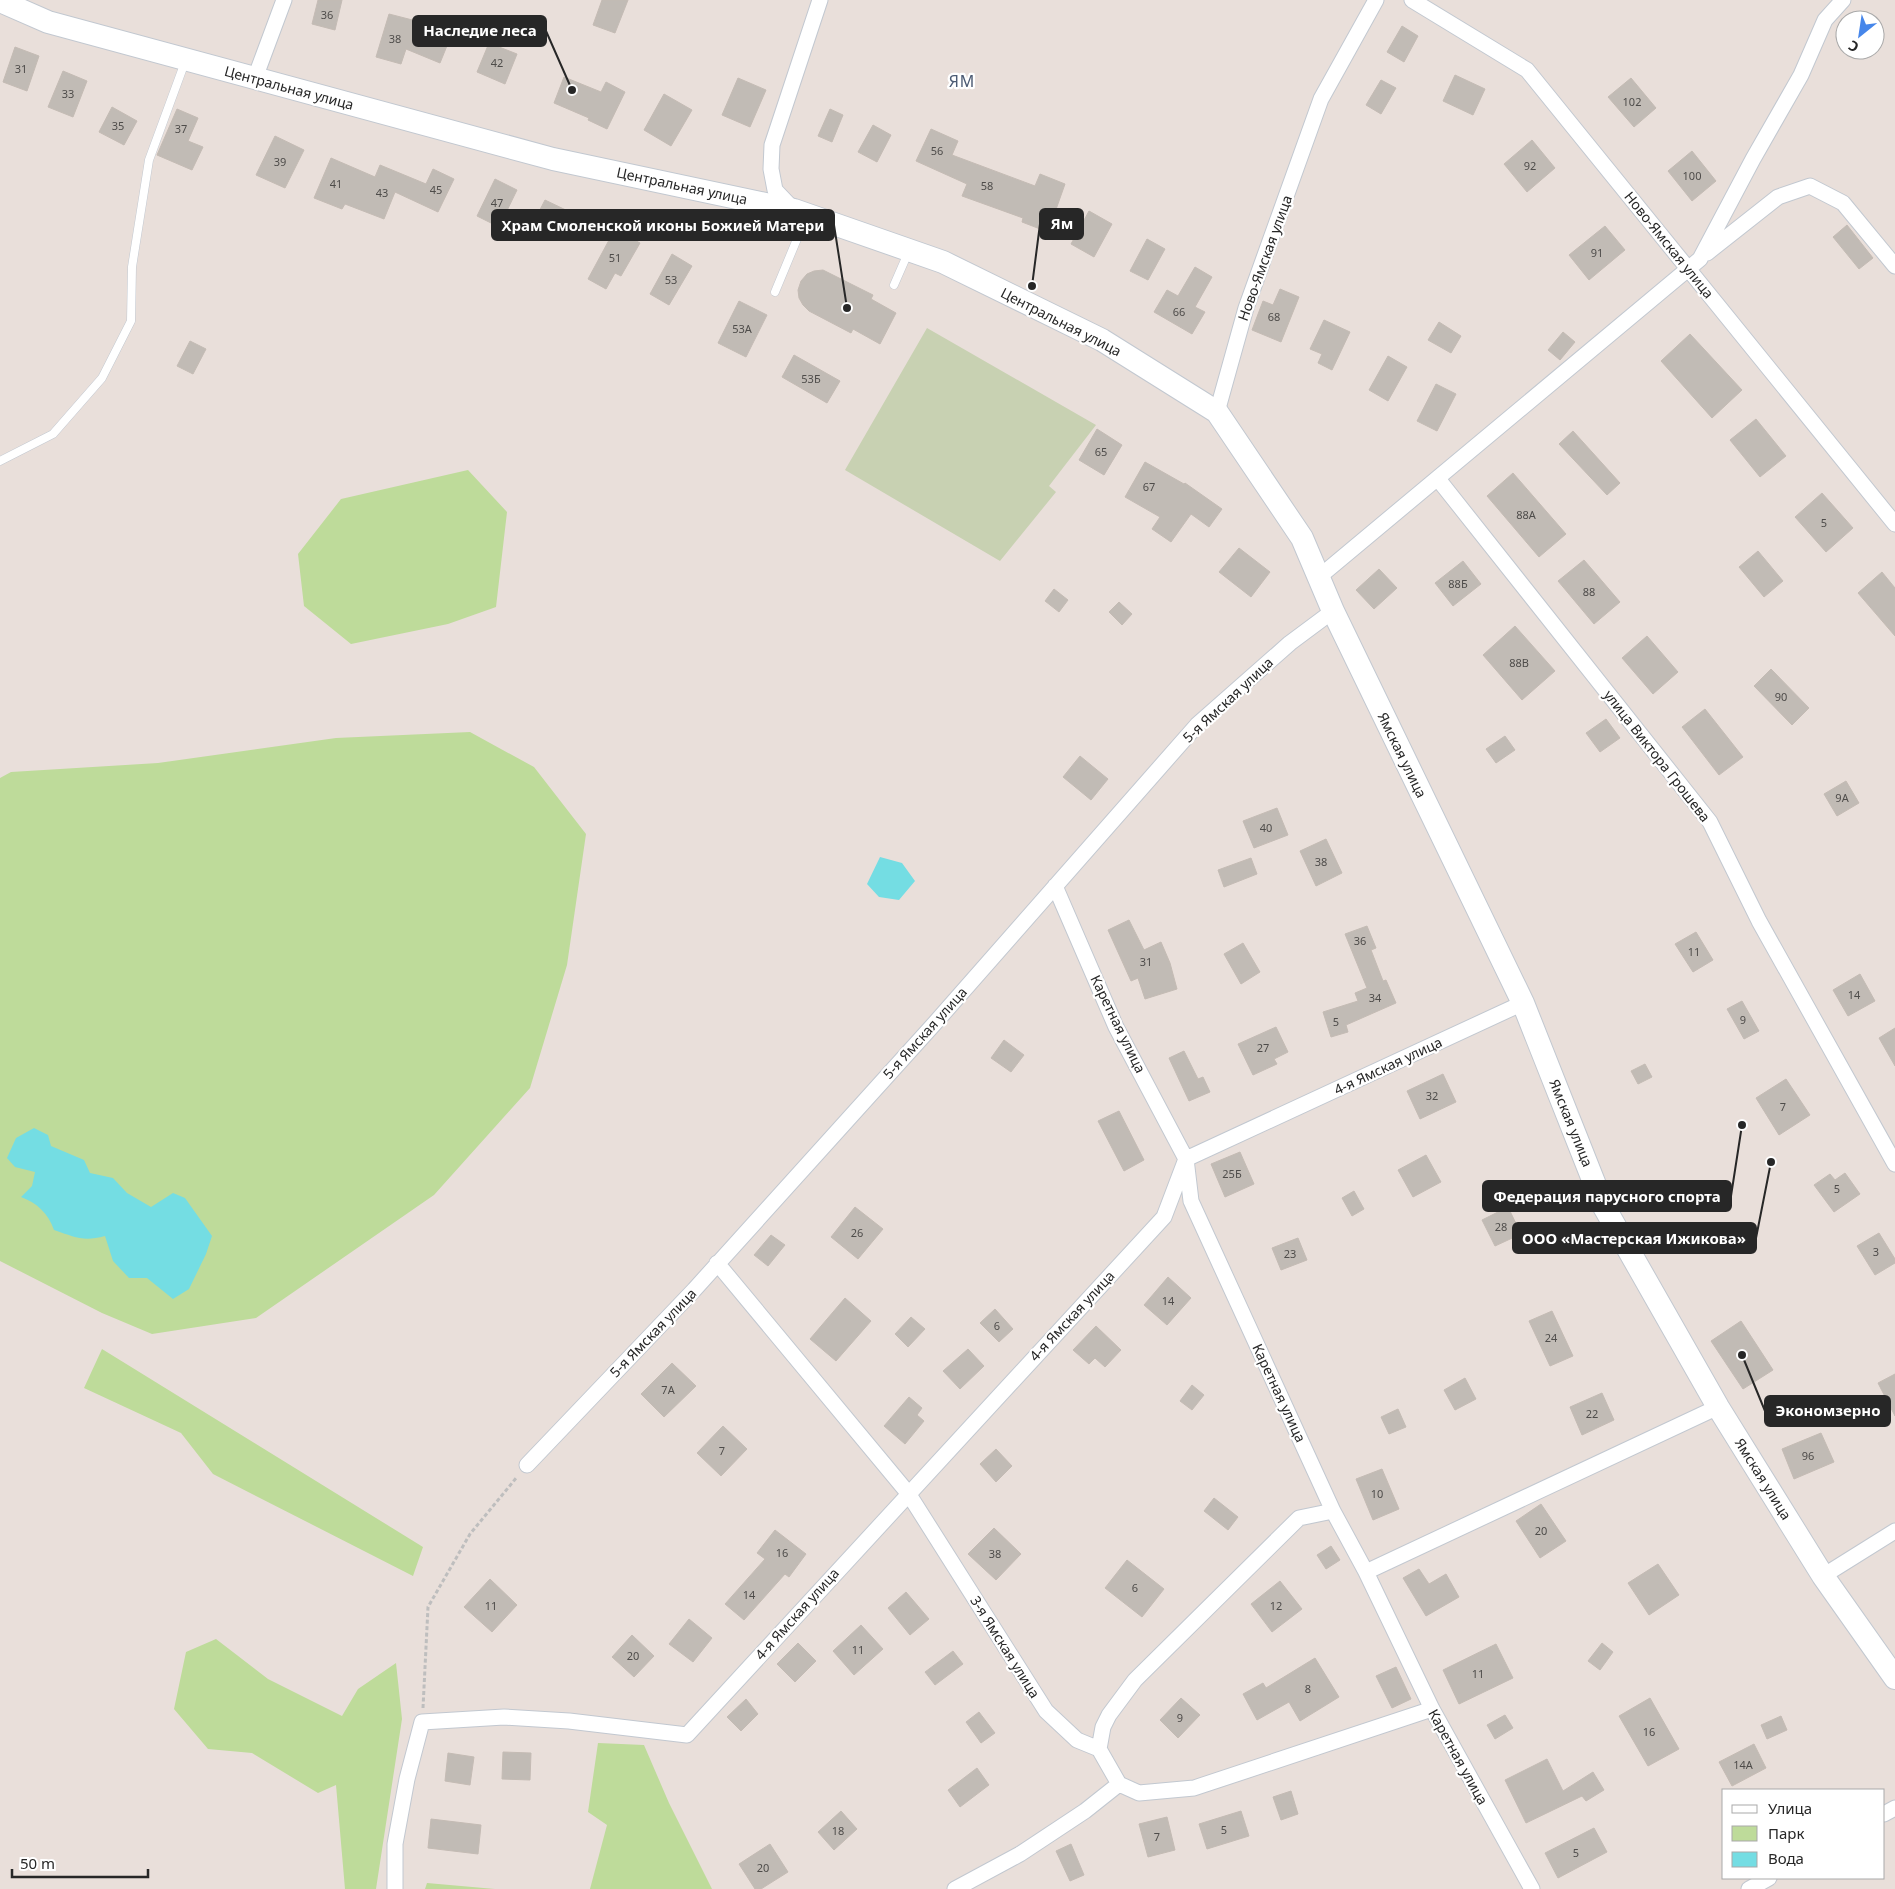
<svg xmlns="http://www.w3.org/2000/svg" width="1895" height="1889" font-family="'Noto Sans',sans-serif">
	<rect width="100%" height="100%" fill="#e9dfda"/>
	<path fill="#bedb9a" d="M468,470L507,512L496,607L448,624L351,644L304,606L298,554L341,499Z
		M470,732L534,767L586,834L567,965L530,1088L434,1195L256,1318L152,1334L102,1313L0,1261V778L11,772L158,763L336,738Z
		M102,1349L423,1547L413,1576L213,1474L181,1433L84,1388Z
		M216,1639L268,1679L342,1716L358,1689L396,1663L402,1719L376,1889H345L336,1785L318,1793L252,1753L208,1749L174,1709L186,1652Z
		M598,1743L644,1745L669,1803L712,1889H590L607,1825L588,1812Z
		M427,1883L495,1889H425Z"/>
	<path fill="#c8d1b2" d="M927,328L1096,425L1049,486L1056,492L1000,561L845,470Z"/>
	<path fill="#74dde3" d="M880,857L902,863L915,881L899,900L879,897L867,884Z
		M34,1128L48,1135L51,1146L84,1160L90,1173L113,1178L127,1193L151,1207L173,1193L185,1198L212,1236L206,1254L189,1289L173,1299L147,1278H129L113,1261L105,1236C83,1242 75,1237 54,1230C48,1213 37,1203 21,1197L32,1186L35,1172L15,1167L7,1158L16,1138Z"/>
	<path fill="#c1bbb5" stroke="#c4bbb4" d="M318,0H342L335,30L312,24Z
		M602,0H628L615,33L593,25Z
		M389,14L428,24L429,22L453,31L440,63L406,49L401,64L376,57Z
		M1402,26L1418,36L1404,62L1387,52Z
		M489,43L517,54L505,84L477,72Z
		M15,47L39,56L27,91L3,82Z
		M63,71L87,81L73,117L48,107Z
		M1455,75L1485,89L1473,115L1443,101Z
		M564,77L601,92L606,82L625,92L607,129L588,120L589,118L554,103Z
		M738,78L766,90L750,127L722,115Z
		M1631,78L1656,108L1634,127L1608,97Z
		M1381,80L1396,88L1381,114L1366,105Z
		M664,94L692,110L671,146L644,130Z
		M112,107L137,121L124,145L99,132Z
		M177,109L198,118L188,141L203,147L192,170L157,155Z
		M830,109L843,115L832,142L818,136Z
		M873,125L891,135L877,162L858,152Z
		M931,129L958,141L952,155L1035,186L1040,174L1065,184L1048,232L1022,222L1023,218L962,196L967,184L916,161Z
		M275,136L304,150L285,188L256,175Z
		M1532,140L1555,168L1527,192L1504,164Z
		M1692,151L1716,181L1692,201L1668,171Z
		M331,158L375,177L380,165L426,184L433,169L454,179L438,212L395,192L384,219L345,204L342,209L314,198Z
		M495,179L517,190L499,227L477,216Z
		M545,200L570,212L558,237L532,225Z
		M1089,211L1112,224L1094,257L1071,244Z
		M1847,225L1873,258L1859,269L1833,237Z
		M1605,226L1625,250L1589,280L1569,255Z
		M615,229L640,243L621,276L615,273L606,289L588,279Z
		M1147,239L1165,249L1148,280L1130,271Z
		M672,254L692,266L669,305L650,294Z
		M1195,267L1212,277L1195,307L1205,312L1192,334L1154,312L1167,290L1178,296Z
		M823,270L873,295L871,299L896,313L880,344L853,329L851,333L809,311L803,305L799,298L798,290L801,281L807,274L814,271Z
		M1280,289L1299,297L1281,342L1252,330L1263,301L1273,305Z
		M739,301L767,315L746,357L718,343Z
		M1324,320L1350,332L1332,370L1318,363L1322,354L1310,349Z
		M1439,322L1461,336L1451,353L1428,340Z
		M1563,332L1575,342L1560,360L1548,350Z
		M1690,334L1742,390L1712,418L1661,361Z
		M190,341L206,349L193,374L177,366Z
		M794,355L840,381L827,403L782,377Z
		M1388,356L1407,367L1388,401L1369,390Z
		M1436,384L1456,394L1437,431L1417,421Z
		M1756,419L1786,456L1760,477L1730,440Z
		M1097,429L1122,445L1104,475L1079,460Z
		M1573,431L1620,483L1607,495L1559,444Z
		M1145,462L1184,484L1185,483L1222,509L1209,527L1191,514L1171,542L1152,529L1160,517L1125,497Z
		M1513,473L1566,534L1539,557L1487,496Z
		M1822,493L1853,528L1826,552L1795,517Z
		M1239,548L1270,572L1251,597L1219,572Z
		M1758,551L1783,581L1764,597L1739,567Z
		M1584,560L1620,602L1594,624L1558,581Z
		M1463,561L1481,584L1453,606L1435,583Z
		M1379,569L1397,588L1374,609L1356,590Z
		M1882,572L1895,588V636L1858,593Z
		M1054,589L1068,600L1059,612L1045,601Z
		M1119,602L1132,614L1122,625L1109,612Z
		M1515,626L1555,671L1522,700L1483,655Z
		M1647,636L1678,672L1653,694L1622,658Z
		M1771,669L1809,708L1792,725L1754,686Z
		M1705,709L1743,757L1719,775L1682,727Z
		M1606,719L1620,738L1600,752L1586,733Z
		M1505,736L1515,750L1496,763L1486,749Z
		M1080,756L1108,779L1091,800L1063,777Z
		M1846,781L1859,803L1837,816L1824,794Z
		M1277,808L1288,835L1254,848L1243,821Z
		M1326,839L1342,873L1316,886L1300,851Z
		M1251,858L1257,874L1224,887L1218,870Z
		M1129,920L1144,950L1161,942L1170,963L1177,989L1145,999L1138,978L1131,981L1108,930Z
		M1367,926L1376,948L1371,950L1383,981L1386,980L1396,1003L1346,1025L1348,1032L1331,1037L1323,1012L1358,1001L1355,993L1367,988L1345,934Z
		M1696,932L1713,960L1693,972L1675,944Z
		M1243,943L1260,972L1241,984L1224,954Z
		M1860,974L1875,1001L1848,1016L1833,990Z
		M1742,1001L1759,1031L1744,1039L1727,1009Z
		M1276,1027L1288,1052L1274,1059L1277,1064L1253,1075L1238,1044Z
		M1895,1028V1066L1879,1038Z
		M1004,1040L1024,1055L1011,1072L991,1058Z
		M1184,1051L1198,1079L1203,1077L1210,1092L1189,1101L1169,1058Z
		M1645,1064L1652,1077L1638,1084L1631,1071Z
		M1443,1074L1456,1102L1420,1119L1407,1091Z
		M1786,1079L1810,1115L1779,1135L1756,1098Z
		M1119,1111L1144,1160L1124,1171L1098,1121Z
		M1240,1152L1254,1184L1225,1197L1211,1164Z
		M1426,1155L1441,1182L1413,1197L1398,1170Z
		M1845,1173L1860,1194L1834,1212L1814,1185L1830,1174L1835,1180Z
		M1354,1191L1364,1209L1352,1216L1342,1198Z
		M855,1207L883,1229L858,1259L831,1237Z
		M1508,1207L1521,1234L1495,1246L1482,1220Z
		M1879,1233L1895,1259V1263L1875,1275L1857,1246Z
		M771,1235L785,1245L768,1266L754,1255Z
		M1298,1238L1307,1260L1281,1270L1272,1248Z
		M1168,1277L1191,1298L1167,1325L1144,1305Z
		M845,1298L871,1321L836,1361L810,1339Z
		M995,1309L1013,1329L999,1342L980,1323Z
		M1552,1311L1573,1356L1550,1366L1529,1321Z
		M911,1317L925,1329L908,1347L895,1334Z
		M1741,1321L1773,1370L1743,1389L1711,1341Z
		M1096,1326L1121,1350L1105,1367L1095,1358L1089,1364L1073,1350Z
		M968,1349L984,1366L960,1389L943,1371Z
		M672,1363L696,1386L664,1417L641,1394Z
		M1895,1374V1416L1878,1383Z
		M1465,1378L1476,1399L1455,1410L1444,1390Z
		M1192,1385L1204,1395L1192,1410L1180,1401Z
		M1602,1393L1614,1420L1582,1435L1570,1407Z
		M909,1397L922,1408L917,1415L924,1421L905,1444L884,1426Z
		M1398,1409L1406,1427L1389,1434L1381,1417Z
		M723,1426L747,1449L721,1476L697,1453Z
		M1821,1433L1834,1462L1794,1479L1782,1449Z
		M996,1449L1012,1466L996,1482L980,1464Z
		M1382,1469L1399,1509L1373,1520L1356,1479Z
		M1214,1498L1238,1517L1228,1530L1204,1511Z
		M1541,1504L1566,1541L1540,1558L1516,1521Z
		M994,1528L1021,1554L996,1580L968,1554Z
		M775,1530L806,1554L789,1577L785,1574L744,1620L725,1604L765,1559L757,1553Z
		M1331,1546L1340,1560L1326,1569L1317,1555Z
		M1127,1560L1164,1589L1142,1617L1105,1588Z
		M1658,1564L1679,1595L1649,1615L1628,1583Z
		M1419,1569L1429,1584L1446,1574L1459,1597L1426,1616L1403,1578Z
		M490,1579L517,1605L492,1632L464,1607Z
		M1280,1581L1302,1609L1272,1632L1251,1604Z
		M906,1592L929,1619L910,1635L888,1608Z
		M689,1619L712,1638L693,1662L669,1644Z
		M861,1625L883,1649L854,1675L833,1651Z
		M632,1635L654,1656L634,1677L612,1657Z
		M798,1643L816,1661L795,1682L777,1664Z
		M1602,1643L1613,1652L1600,1670L1588,1661Z
		M1496,1644L1513,1678L1459,1704L1443,1670Z
		M953,1651L963,1664L935,1685L925,1672Z
		M1315,1658L1339,1697L1300,1721L1289,1702L1257,1720L1243,1694L1263,1683L1266,1688Z
		M1396,1667L1411,1699L1392,1708L1376,1676Z
		M1181,1698L1200,1715L1178,1738L1160,1720Z
		M1650,1698L1679,1749L1648,1766L1619,1716Z
		M746,1699L758,1714L741,1731L727,1717Z
		M979,1712L995,1733L981,1743L966,1722Z
		M1505,1715L1513,1728L1495,1739L1487,1725Z
		M1781,1716L1787,1730L1767,1739L1761,1725Z
		M1754,1744L1766,1768L1732,1786L1719,1762Z
		M503,1752L531,1753L530,1780L502,1779Z
		M448,1753L474,1757L470,1785L445,1781Z
		M1547,1759L1563,1791L1593,1772L1604,1790L1586,1801L1582,1796L1526,1823L1505,1780Z
		M977,1768L989,1785L960,1807L948,1790Z
		M1291,1791L1298,1814L1281,1820L1273,1797Z
		M841,1811L857,1829L834,1850L818,1832Z
		M1241,1811L1249,1836L1207,1849L1199,1824Z
		M1167,1817L1175,1850L1148,1857L1139,1824Z
		M431,1819L481,1825L478,1854L428,1848Z
		M1594,1828L1607,1852L1558,1878L1545,1853Z
		M770,1844L788,1872L761,1889H755L739,1864Z
		M1071,1844L1084,1875L1070,1881L1056,1851Z"/>
	<g fill="none" stroke-linecap="round" stroke-linejoin="round">
		<g stroke="#c2c8d0" stroke-width="9">
			<path id="lane" d="M894,285L908,253
				M775,292L807,215
				M0,461L53,434L102,378L131,321L132,267L149,160L185,62"/>
		</g>
		<g stroke="#c2c8d0" stroke-width="17">
			<path id="street" d="M1412,0L1527,70L1895,524
				M255,78L284,0
				M794,210L775,190L771,169L772,145L820,0
				M1707,253L1778,197L1810,186L1843,203L1895,266
				M1217,412L1246,308L1321,99L1376,0
				M1438,479L1710,822L1759,921L1895,1164
				M1319,577L1700,259L1753,159L1801,75L1825,20L1843,0
				M1055,886L1116,1027L1186,1159L1191,1201L1333,1511L1366,1572L1432,1709L1532,1889
				M717,1263L908,1493L1046,1711L1077,1740L1099,1749L1119,1784
				M527,1465L694,1290L935,1023L1197,725L1290,643L1333,611
				M1366,1572L1718,1407
				M1823,1576L1895,1531
				M1099,1749L1103,1727L1109,1715L1135,1680L1299,1518L1333,1511
				M1119,1784L1139,1793L1194,1788L1432,1709
				M1884,1814L1895,1808
				M395,1889V1844L407,1779L422,1722L504,1717L569,1721L687,1735L1164,1217L1186,1159L1523,1003
				M955,1889L1020,1854L1085,1811L1119,1784
				M1749,1889L1769,1878"/>
		</g>
		<g stroke="#c2c8d0" stroke-width="24">
			<path id="secondary" d="M0,1L48,22L553,159L794,210L943,262L1102,340L1217,412L1302,538L1333,611L1523,1003L1603,1205L1718,1407L1823,1576L1895,1678"/>
		</g>
		<path stroke="#bebebe" stroke-width="3" stroke-dasharray="4 2.5" stroke-linecap="butt" d="M423,1708L428,1607L470,1534L517,1477"/>
		<use href="#lane" stroke="#fff" stroke-width="8"/>
		<use href="#street" stroke="#fff" stroke-width="15"/>
		<use href="#secondary" stroke="#fff" stroke-width="22"/>
	</g>
	<g text-anchor="middle" stroke-width="4.5" stroke-linejoin="round" paint-order="stroke">
		<g font-size="11" fill="#4e4c4a">
			<text x="327" y="19">36</text>
			<text x="395" y="43">38</text>
			<text x="497" y="67">42</text>
			<text x="21" y="73">31</text>
			<text x="68" y="98">33</text>
			<text x="1632" y="106">102</text>
			<text x="118" y="130">35</text>
			<text x="181" y="133">37</text>
			<text x="937" y="155">56</text>
			<text x="280" y="166">39</text>
			<text x="1530" y="170">92</text>
			<text x="1692" y="180">100</text>
			<text x="336" y="188">41</text>
			<text x="987" y="190">58</text>
			<text x="436" y="194">45</text>
			<text x="382" y="197">43</text>
			<text x="497" y="207">47</text>
			<text x="1597" y="257">91</text>
			<text x="615" y="262">51</text>
			<text x="671" y="284">53</text>
			<text x="1179" y="316">66</text>
			<text x="1274" y="321">68</text>
			<text x="742" y="333">53А</text>
			<text x="811" y="383">53Б</text>
			<text x="1101" y="456">65</text>
			<text x="1149" y="491">67</text>
			<text x="1526" y="519">88А</text>
			<text x="1824" y="527">5</text>
			<text x="1458" y="588">88Б</text>
			<text x="1589" y="596">88</text>
			<text x="1519" y="667">88В</text>
			<text x="1781" y="701">90</text>
			<text x="1842" y="802">9А</text>
			<text x="1266" y="832">40</text>
			<text x="1321" y="866">38</text>
			<text x="1360" y="945">36</text>
			<text x="1694" y="956">11</text>
			<text x="1146" y="966">31</text>
			<text x="1854" y="999">14</text>
			<text x="1375" y="1002">34</text>
			<text x="1743" y="1024">9</text>
			<text x="1336" y="1026">5</text>
			<text x="1263" y="1052">27</text>
			<text x="1432" y="1100">32</text>
			<text x="1783" y="1111">7</text>
			<text x="1232" y="1178">25Б</text>
			<text x="1837" y="1193">5</text>
			<text x="1501" y="1231">28</text>
			<text x="857" y="1237">26</text>
			<text x="1876" y="1256">3</text>
			<text x="1290" y="1258">23</text>
			<text x="1168" y="1305">14</text>
			<text x="997" y="1330">6</text>
			<text x="1551" y="1342">24</text>
			<text x="668" y="1394">7А</text>
			<text x="1592" y="1418">22</text>
			<text x="722" y="1455">7</text>
			<text x="1808" y="1460">96</text>
			<text x="1377" y="1498">10</text>
			<text x="1541" y="1535">20</text>
			<text x="782" y="1557">16</text>
			<text x="995" y="1558">38</text>
			<text x="1135" y="1592">6</text>
			<text x="749" y="1599">14</text>
			<text x="491" y="1610">11</text>
			<text x="1276" y="1610">12</text>
			<text x="858" y="1654">11</text>
			<text x="633" y="1660">20</text>
			<text x="1478" y="1678">11</text>
			<text x="1308" y="1693">8</text>
			<text x="1180" y="1722">9</text>
			<text x="1649" y="1736">16</text>
			<text x="1743" y="1769">14А</text>
			<text x="1224" y="1834">5</text>
			<text x="838" y="1835">18</text>
			<text x="1157" y="1841">7</text>
			<text x="1576" y="1857">5</text>
			<text x="763" y="1872">20</text>
		</g>
		<g font-size="14" fill="#272727" stroke="#fff">
			<text transform="translate(289 88) rotate(15)" y="5">Центральная улица</text>
			<text transform="translate(682 186) rotate(12)" y="5">Центральная улица</text>
			<text transform="translate(1669 245) rotate(51)" y="5">Ново-Ямская улица</text>
			<text transform="translate(1265 258) rotate(-70)" y="5">Ново-Ямская улица</text>
			<text transform="translate(1061 322) rotate(27)" y="5">Центральная улица</text>
			<text transform="translate(1228 700) rotate(-43)" y="5">5-я Ямская улица</text>
			<text transform="translate(1402 755) rotate(64)" y="5">Ямская улица</text>
			<text transform="translate(1657 756) rotate(52)" y="5">улица Виктора Грошева</text>
			<text transform="translate(1118 1024) rotate(64)" y="5">Каретная улица</text>
			<text transform="translate(925 1033) rotate(-48)" y="5">5-я Ямская улица</text>
			<text transform="translate(1388 1066) rotate(-25)" y="5">4-я Ямская улица</text>
			<text transform="translate(1571 1123) rotate(68)" y="5">Ямская улица</text>
			<text transform="translate(1072 1316) rotate(-47)" y="5">4-я Ямская улица</text>
			<text transform="translate(653 1333) rotate(-46)" y="5">5-я Ямская улица</text>
			<text transform="translate(1279 1393) rotate(65)" y="5">Каретная улица</text>
			<text transform="translate(1763 1479) rotate(58)" y="5">Ямская улица</text>
			<text transform="translate(797 1614) rotate(-48)" y="5">4-я Ямская улица</text>
			<text transform="translate(1005 1647) rotate(58)" y="5">3-я Ямская улица</text>
			<text transform="translate(1458 1757) rotate(61)" y="5">Каретная улица</text>
		</g>
		<g font-size="16" letter-spacing="1" fill="#4c5b73" stroke="#fff">
			<text x="962" y="87">ЯМ</text>
		</g>
	</g>
	<path fill="none" stroke="#272727" stroke-width="2" d="M572 90L546 31M1032 286L1040 224M847 308L834 225M1742 1125L1731 1196M1771 1162L1756 1238M1742 1355L1765 1411"/>
	<g fill="#272727" stroke="#fff" stroke-width="2">
		<circle cx="572" cy="90" r="5"/>
		<circle cx="1032" cy="286" r="5"/>
		<circle cx="847" cy="308" r="5"/>
		<circle cx="1742" cy="1125" r="5"/>
		<circle cx="1771" cy="1162" r="5"/>
		<circle cx="1742" cy="1355" r="5"/>
	</g>
	<g fill="#272727" stroke="#272727" stroke-width="2">
		<rect x="413" y="16" width="133" height="30" rx="5"/>
		<rect x="1040" y="209" width="43" height="30" rx="5"/>
		<rect x="492" y="210" width="342" height="30" rx="5"/>
		<rect x="1483" y="1181" width="248" height="30" rx="5"/>
		<rect x="1513" y="1223" width="243" height="30" rx="5"/>
		<rect x="1765" y="1396" width="125" height="30" rx="5"/>
	</g>
	<g font-size="15" text-anchor="middle" font-weight="bold" fill="#fff">
		<text x="480" y="36">Наследие леса</text>
		<text x="1062" y="229">Ям</text>
		<text x="663" y="231">Храм Смоленской иконы Божией Матери</text>
		<text x="1607" y="1202">Федерация парусного спорта</text>
		<text x="1634" y="1244">ООО «Мастерская Ижикова»</text>
		<text x="1828" y="1416">Экономзерно</text>
	</g>
	<rect x="1722" y="1789" width="162" height="90" fill="#ffffff" stroke="#a9a9a9"/>
	<rect x="1732" y="1805" width="25" height="8" fill="#ffffff" stroke="#a9a9a9"/>
	<text x="1768" y="1814" font-size="15" fill="#272727">Улица</text>
	<rect x="1732" y="1826" width="25" height="15" fill="#bedb9a" stroke="#a9a9a9"/>
	<text x="1768" y="1839" font-size="15" fill="#272727">Парк</text>
	<rect x="1732" y="1852" width="25" height="15" fill="#74dde3" stroke="#a9a9a9"/>
	<text x="1768" y="1864" font-size="15" fill="#272727">Вода</text>
	<g transform="translate(1860 35) rotate(210)"><circle r="24" fill="#ffffff" stroke="#a9a9a9"/>
	<path d="M0-4L9 19L0 12L-9 19Z" fill="#4686ea"/>
	<text y="-8" font-size="14" font-weight="bold" text-anchor="middle" fill="#272727">С</text>
	</g>
	<path d="M12 1869v8h136v-8" fill="none" stroke="#272727" stroke-width="2.5"/>
	<text x="20" y="1869" font-size="15" fill="#272727" stroke="#ffffff" stroke-width="4" paint-order="stroke">50 m</text>
</svg>
